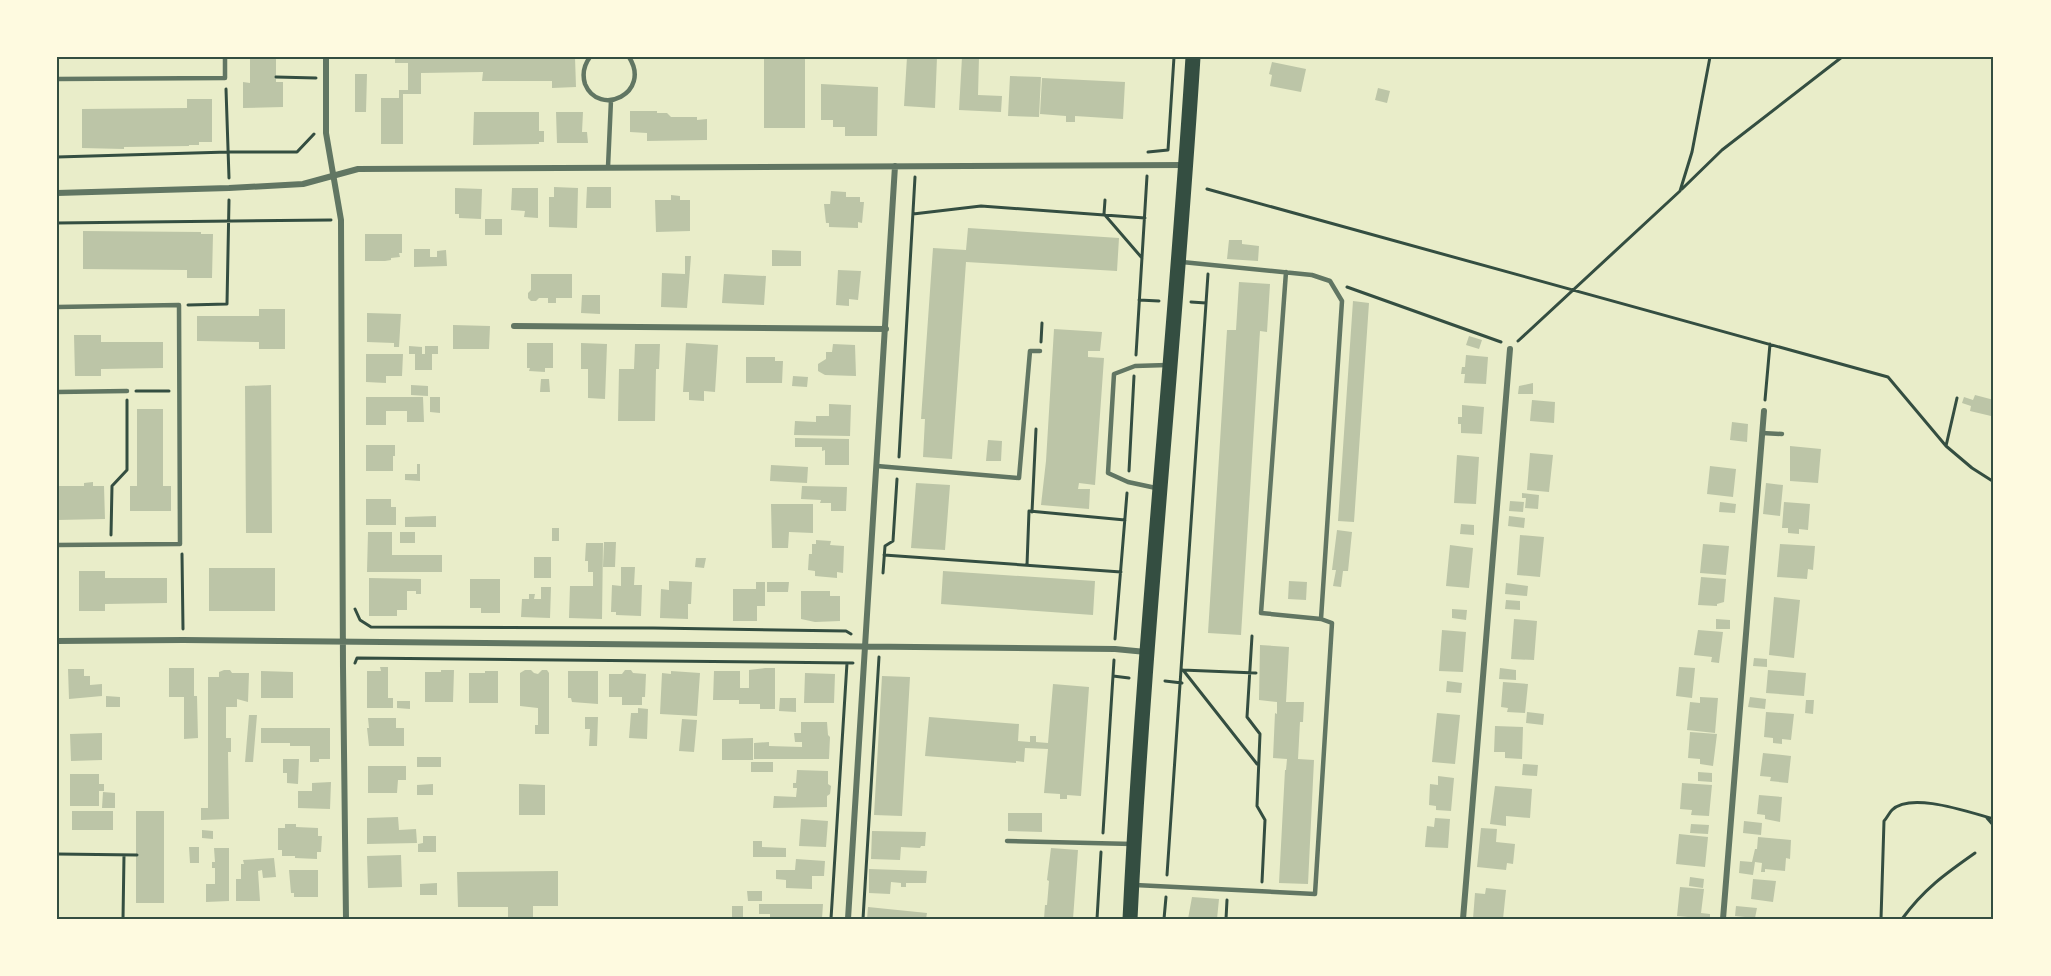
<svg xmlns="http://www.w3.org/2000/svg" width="2051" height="976" font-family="Raleway,sans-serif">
	<rect width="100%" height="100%" fill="#e9edc9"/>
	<path fill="#bcc5a7" d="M250,57H276V82H283V107L243,108V82L250,83Z
		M395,57H575L576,87L552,88V81H482L483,72L421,73V94H403V144H381V98H399V90H408V63H395Z
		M764,57H805V128H764Z
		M907,57H937L935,108L904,106Z
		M962,57H979L978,95L1002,96L1001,112L959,110Z
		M1272,62L1306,69L1301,92L1270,86L1272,75L1269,74Z
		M355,74H367L366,112H355Z
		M1010,76L1041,77L1039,117L1008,116Z
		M1042,78L1125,82L1123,119L1075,116V122H1066V116L1040,114Z
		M821,84L878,87L877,136H845V127H833V120H821Z
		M1378,88L1390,91L1387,103L1375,100Z
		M187,99H212V142H199V145H189V146L124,147V149L82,148V109L187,108Z
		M630,111H657V113H667L671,117H697V120L707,119V140L647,141V133L630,132Z
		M474,112H539V131H544V142H539V144L473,145Z
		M556,112H583L582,132H587L588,143H557Z
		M554,187L578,188L577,228L549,227V197H554Z
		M587,187H611V208H586Z
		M455,188L482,189L481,219L459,218V214H455Z
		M512,188H538V218L524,217L525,211L511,210Z
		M831,191L846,192V197H860V202H864L862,223L858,222V228L829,227V223H826L824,204H830Z
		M671,195L680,196V200H690V231L656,232L655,200H671Z
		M485,219H502V235H485Z
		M968,228L1119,238L1117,271L966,262L952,459L923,457L925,419H921L933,248L966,250Z
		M83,231L201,232V234H213L212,278H187V270L83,269Z
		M365,234H402V253H399L400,257L391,258V260L385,261H365Z
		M1229,240H1242V244L1259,246L1258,261L1227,259Z
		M414,249H430V257H437V251L446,250L447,266L414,267Z
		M772,250L801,251V266H772Z
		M685,256H691L687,308L661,307L662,273L685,274Z
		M838,270L861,271L858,300L849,299V306L836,305Z
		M531,274H572V298H556V303H548V298H539L536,301H531L528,298V293L531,290Z
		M724,274L766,276L764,305L722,303Z
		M1239,282L1270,284L1267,332L1260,331L1241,635L1208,633L1227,330H1236Z
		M582,295H600V314L581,313Z
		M1353,301L1369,303L1354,522L1338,521Z
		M259,309H285V349H259V342L197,341V316H259Z
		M367,313L401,314L399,347H394V343L367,342Z
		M453,325L490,326L489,349H453Z
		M1054,329L1102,332L1100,351H1088V357L1104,358L1095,485L1079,483L1078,489H1090L1089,509L1041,505L1046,461Z
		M74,335H101V342H163V368L101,369V376H75Z
		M1469,336L1482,340L1479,349L1466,345Z
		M527,343H553V368H545V372L529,371L530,368H527Z
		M581,343L607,344L605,399L588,398V369H581Z
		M686,343L718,345L715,392L704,391V401L689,400V392H683Z
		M635,344H660L659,369H656L655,421H618L619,369H634Z
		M833,344L855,345L856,376L825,375L818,371V364L826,359V352H832Z
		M409,346L422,347V354H425V346H438V354H432V370H415V354H409Z
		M366,354H403L402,376H386V383L366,382Z
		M1466,355L1488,357L1486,384L1464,383L1465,374H1461L1462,367H1465Z
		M746,357H775V361H783L782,383H746Z
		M793,376L808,377L807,387L792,386Z
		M541,379H549L550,392H540Z
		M1533,383V394H1518L1519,386Z
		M271,385L272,533H246L245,386Z
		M411,385L428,386V396L411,395Z
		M1975,395L1994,400V413L1991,416L1970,411L1971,406L1962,403L1964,397L1973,400Z
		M366,397H423L424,422H407V411H386V425H366Z
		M430,397H440V413L430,412Z
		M1532,400L1555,402L1554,423L1530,421Z
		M829,404L851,405L850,436L794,435L795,421L816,422V416H829Z
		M1462,405L1484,407L1482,434L1461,433V424H1458V417H1462Z
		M137,409H163V486H171V511H130V486H137Z
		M1732,422L1748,424L1747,442L1730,440Z
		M795,438L849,439V465H825V450L822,451V447H795Z
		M988,440L1002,441L1001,461H986Z
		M366,445H395V456H393V471H366Z
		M1790,446L1821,449L1818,483L1790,481Z
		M1530,453L1553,455L1549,492L1527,490Z
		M1457,455L1479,457L1476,504L1454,503Z
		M417,464H420V481L405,480V474H417Z
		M771,465L808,467L807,483L770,481Z
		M1710,466L1736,469L1733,497L1707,494Z
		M93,482V486H104L105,519L57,520V486H84V483Z
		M916,483L950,485L945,550L911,548Z
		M1766,483L1783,485L1780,516L1763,514Z
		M802,486L847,487L846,511H831V503H820L821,500L801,499Z
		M1522,493L1539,495L1538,509L1525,508L1526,498H1522Z
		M366,499H391V507H396V525H366Z
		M1510,501L1524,502L1523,512L1509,511Z
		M1720,502L1736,504L1735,513L1719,512Z
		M1784,502L1810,504L1808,530L1799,529V534L1788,533V528H1782Z
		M771,504H813V533L789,532L788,548H772Z
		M436,516V527H405V517Z
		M1509,516L1525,518L1524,528L1508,526Z
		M1461,524L1474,525V535L1460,534Z
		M552,528H559V541H552Z
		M1337,530L1352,532L1348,571H1343L1341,587L1333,586L1336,570H1332Z
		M368,532H392V555H442V572H367Z
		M400,532H415V543H400Z
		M1520,535L1544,537L1540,577L1517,575Z
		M816,540L831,541L830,545L844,546L843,573L837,572V578L815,576V571L808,570L809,554H812V544H816Z
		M604,542H616L615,567H603Z
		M586,543H603L602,619L569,618L570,586H593V572H588V561H585Z
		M1703,544L1729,546L1726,575L1700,573Z
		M1780,544L1815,546L1813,570L1808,569L1807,579L1777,577Z
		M1450,545L1473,548L1469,588L1446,586Z
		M534,557H551V578H534Z
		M696,558H706L704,568L695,567Z
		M621,567H635L634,585H642L641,616L616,615V612H611L612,585L621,586Z
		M209,568H275V611H209Z
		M79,571H105V578H167V603L105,604V611H79Z
		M943,571L1095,581L1093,615L941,604Z
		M1701,577L1726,579L1724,602L1717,604V606L1698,605Z
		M369,578L421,579V594H416V591H407V610H397V616H369Z
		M470,579H500V613H481V608H470Z
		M669,581L692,582L691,604H688V619L660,618L661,589L669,590Z
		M1289,581L1307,582L1306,600L1288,599Z
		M756,582H765V606H757V621H733V589H756Z
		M767,582H789L788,592H767Z
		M1506,583L1528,586L1527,596L1505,594Z
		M541,587H551L550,618L521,617L522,599H529V594H535L534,599H541Z
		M801,591H830V596H840V621L815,622L801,619Z
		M1774,597L1800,600L1794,658L1769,655Z
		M1506,600L1520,601V610L1505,609Z
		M1452,609L1467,610L1466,620L1452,618Z
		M1514,619L1537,621L1534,660L1511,659Z
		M1716,619L1730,620V629H1716Z
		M1442,630L1466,632L1463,672L1439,671Z
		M1698,630L1723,632L1719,663L1711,662L1712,657L1694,655Z
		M1260,645L1289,647L1286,702H1304L1303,722H1300L1298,759L1314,760L1308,884L1279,883L1285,770H1286L1287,759L1273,758L1275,713L1277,714V702L1259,700Z
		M1754,658L1767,659V667L1753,666Z
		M380,667H388V698H393V708H367V671H381Z
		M1679,667L1695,668L1692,698L1676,696Z
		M169,668H194V696H197L198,738L184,739V697H169Z
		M765,668H775V709H760V704H739V700H713L714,671H740V688H749V670Z
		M1500,668L1516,670V680L1499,679Z
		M68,669H84V676H90V685L102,684V696L69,699Z
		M224,670H230L232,673H249L248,702L237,699V707H226V738H231V752H228L229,819L201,820V808H208V677H219V672Z
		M441,670H454L453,702H425V672H441Z
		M525,670H531L534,673L538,674L542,670H547L549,673V734H535V725H538V708L520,706V673Z
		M625,670H631L633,673L646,674L645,697H642V705H622V697H609V674H622Z
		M1768,670L1806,673L1804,696L1766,693Z
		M261,671L293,672V698H261Z
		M485,671H498V703H469V673H485Z
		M568,671H598V704L572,702L571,698H568Z
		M671,671L700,673L697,716L660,714L662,673L671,674Z
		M805,673L835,674L834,703H804Z
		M882,676L910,677L902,816L874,815Z
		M1447,681L1462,683L1461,693L1446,692Z
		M1503,682L1528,684L1525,713L1507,712L1508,708L1501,707Z
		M1053,684L1089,687L1081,796L1067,795V799H1060V794L1044,793L1048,749L1025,748L1024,762L1016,761V763L925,756L929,717L1019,724L1018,741L1030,742V736H1036V742L1048,743Z
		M106,696L120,697V707H106Z
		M1700,697L1718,698L1715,733L1687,730L1690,702L1700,703Z
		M1750,697L1766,699L1765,709L1748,707Z
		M780,698H796V712L779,711Z
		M1806,700H1814L1813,714L1805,713Z
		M397,701H410V709L397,708Z
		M638,708L648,709L647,739L629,738L631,713H638Z
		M1527,712L1544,714L1543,725L1526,723Z
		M1766,712L1794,714L1791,740L1782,739V744L1773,743V738L1764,737Z
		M1437,713L1460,715L1455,764L1432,762Z
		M249,715H257L253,762H245Z
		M585,717H598L597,746H589L590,729H585Z
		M368,718H396V728H404V746H369L367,728H369Z
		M682,719L697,720L694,752L679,751Z
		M801,722H827L828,735L830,737L829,759H754V743L769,742V746L802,747V742H795L794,733H801Z
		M1495,726L1523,727L1522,759L1505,758V752H1494Z
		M261,728H330V759H319V762H310V746H290V743H261Z
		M1690,732L1717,734L1713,766L1700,764V759L1688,758Z
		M102,733V760L71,761L70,734Z
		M753,738V760H722V739Z
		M1763,753L1791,756L1788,783L1770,781L1771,777L1760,776Z
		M417,757H441V767H417Z
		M283,759H299L298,784L287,783V773H283Z
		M751,762H773V772H751Z
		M1523,764L1538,765L1537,776L1522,775Z
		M368,766H406V780H398L397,793H368Z
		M797,770L828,771V784L831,786L830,794L827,796V807L773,808L774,796L796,797L797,788H793V783H796Z
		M1698,772L1712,773V782L1698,781Z
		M70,774H99V784H104V791H99V806H70Z
		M1438,776L1454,778L1451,811L1436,810V806L1429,805L1430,784L1438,785Z
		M331,782L330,809L298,808V791H312V783Z
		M1682,783L1712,785L1709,816L1691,815L1692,810L1680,809Z
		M433,784V795H417V785Z
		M519,784L545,785V815H519Z
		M1495,786L1532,789L1530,818L1506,816V826L1490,824Z
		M103,792L115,793V808H102Z
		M1759,795L1782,797L1780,822L1765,819V815L1757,814Z
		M72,811H113V830H72Z
		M136,811H164V903H136Z
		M1008,813H1042V832L1008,831Z
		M398,817L399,830L416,829L417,843L367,844V818Z
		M1435,818L1450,819L1448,848L1425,847L1427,826L1434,827Z
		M801,819L828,821L826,847L799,846Z
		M1744,821L1762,823L1761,835L1743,833Z
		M285,824H296V827L318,828V836H322L321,852H317V859L295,858V856H282V850H278V828H285Z
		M1691,824L1709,825L1708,834L1690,833Z
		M1481,828L1497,829L1496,842L1515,844L1513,864L1507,863L1506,870L1477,867Z
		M202,830L213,831V839L202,838Z
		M872,831L926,832L925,846H921L920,848L901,847L900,860L871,859Z
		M1679,834L1708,837L1705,867L1676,864Z
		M423,836H436V852H418V844L423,843Z
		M1758,837L1791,840L1790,859L1786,858L1785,871L1765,869V872H1761L1762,863L1755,862L1753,875L1739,873L1740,861L1752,862L1755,849H1757Z
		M753,841H762V847L786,848V857H753Z
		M189,847H199V863H190Z
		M214,848H229V901L206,902V884H215V868H212V862H215Z
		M1051,848L1078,850L1073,919H1044L1045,905H1047L1049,881L1047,880Z
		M401,855L402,887L368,888L367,856Z
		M274,858L276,877L263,878L262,870L258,871L260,901H236V879H241V864H244L243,860Z
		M796,859L825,861L824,876H812V889L786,888V880L776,879V870H795Z
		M869,869L927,871L926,883H906V887H901V883L891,882L890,894L869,893Z
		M289,870H318V897H294V893H291Z
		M558,871V906H533V919H508V907H458L457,872Z
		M1690,877L1704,879L1703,888L1689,886Z
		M1753,879L1776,881L1773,902L1751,899Z
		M437,883V895H420V884Z
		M1680,887L1704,889L1701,913L1710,914V919L1677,916Z
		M1486,888L1506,890L1503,919H1473L1475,893L1485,894Z
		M747,891H762V901H748Z
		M1192,897L1219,899L1217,919H1188Z
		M759,904H823L822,919H770V914H759Z
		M732,906H743V919H732Z
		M1736,906L1757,908L1755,918L1735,916Z
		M868,907L927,913L926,919H867Z"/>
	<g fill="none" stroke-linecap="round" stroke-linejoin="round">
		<path stroke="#344e41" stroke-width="3" d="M276,77L316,78
			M226,89L229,178
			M1148,152L1168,150L1174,57
			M57,157L228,152H297L314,134
			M1207,189L1888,377L1946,446L1957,398
			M1682,189L1722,150L1842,57
			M1105,200L1104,214L1142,258
			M913,214L981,206L1145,218
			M57,223L331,220
			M1347,287L1501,342
			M1139,300L1159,301
			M1191,302L1206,303
			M188,305L227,304L229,200
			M1518,341L1680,191L1692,152L1710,57
			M1041,342L1042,323
			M1136,355L1147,176
			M136,391H169
			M1765,400L1770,344
			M1946,446L1972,468L1994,482
			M899,457L915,177
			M1129,471L1134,376
			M1032,512L1036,429
			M111,535L112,486L127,470V400
			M182,554L183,629
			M884,555L1121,572
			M1027,565L1029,511L1125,520
			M883,573L885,546L893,541L897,479
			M355,609L360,620L371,627L654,628L846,631L851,634
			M1252,636L1247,717L1260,734L1257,806L1265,820L1262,882
			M1115,639L1127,493
			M355,663L357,658L853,663
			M1182,670L1256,673
			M1183,670L1257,764
			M1113,676L1129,678
			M1165,681L1182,683
			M1987,818L1994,826
			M1103,833L1114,660
			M57,854L137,855
			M1167,875L1208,274
			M123,919L124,855
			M831,919L847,663
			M863,919L879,657
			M1097,919L1101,852
			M1164,919L1166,897
			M1226,919L1227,900
			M1881,919L1884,821C1887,818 1889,813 1892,810C1911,791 1971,813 1994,819
			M1902,919C1924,889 1945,874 1975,853"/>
		<path stroke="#617663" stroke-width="4.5" d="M590,57C584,65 582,74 585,84C599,118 652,93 629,57
			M57,79L225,78V57
			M608,167L611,100
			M1182,262L1312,275L1330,281L1342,301L1321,619
			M57,307L179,305L180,544L57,545
			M57,392L127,391
			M1762,433L1782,434
			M877,466L1019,478L1030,351H1040
			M1156,488L1128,482L1108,473L1114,374L1135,366L1167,365
			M1007,841L1133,844
			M1135,885L1315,894L1332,623L1321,619L1261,613L1286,272"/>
		<path stroke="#617663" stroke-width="6" d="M326,57V133L341,220L343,667L346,919
			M57,193L229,188L303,184L358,169L1185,165
			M514,326L886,329
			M57,641L183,640L1115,649L1146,652
			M848,919L895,166
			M1463,919L1510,349
			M1723,919L1764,411"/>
		<path stroke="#344e41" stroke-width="15" d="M1130,919C1144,631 1175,345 1193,57"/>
	</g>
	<rect width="2051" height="976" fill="none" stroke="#fefae0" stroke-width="117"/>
	<rect x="58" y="58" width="1934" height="860" fill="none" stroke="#344e41" stroke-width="2"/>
</svg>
